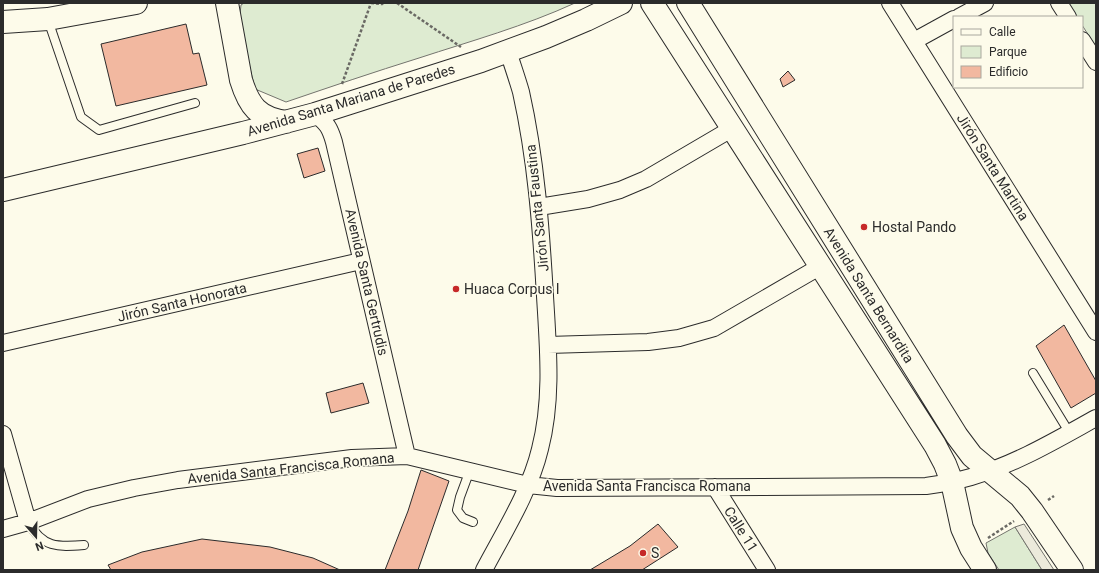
<svg xmlns="http://www.w3.org/2000/svg" width="1099" height="573" font-family="Roboto,sans-serif">
	<rect width="100%" height="100%" fill="#fdfbea"/>
	<path fill="#deebd1" stroke="#74746e" d="M244,3H575C525,26 471,41 419,58C374,72 330,87 286,102L255,89L239,23L241,5Z
		M1068,3H1096V47L1082,25V17H1077Z
		M1015,527L1042,570H999L988,553L986,543Z"/>
	<path fill="#eceadb" stroke="#74746e" d="M1024,524L1054,570H1042L1015,527Z"/>
	<path fill="#f2b8a0" stroke="#2b2b2b" d="M186,24L193,54L199,53L207,85L116,106L101,44Z
		M788,71L795,80L783,87L780,79Z
		M318,148L325,171L304,178L297,154Z
		M1064,325L1096,381V393L1071,408L1036,346Z
		M363,383L369,403L331,413L326,393Z
		M421,470L449,481L418,570H385L408,511Z
		M658,524L678,547L642,570H590L630,546Z
		M202,539L270,547L313,558L340,570H111L108,565L142,552Z"/>
	<g fill="none" stroke-linecap="round" stroke-linejoin="round">
		<g stroke="#2b2b2b" stroke-width="10">
			<path id="lane" d="M48,20L81,117L99,130L195,103
				M1033,373L1069,432
				M470,470L460,497L457,510L463,518L473,522
				M28,522C43,548 57,547 84,545"/>
		</g>
		<g stroke="#2b2b2b" stroke-width="18">
			<path id="street" d="M890,3L1096,332
				M1059,3L1068,17
				M959,17L985,3
				M1082,40L1096,62
				M914,41L954,19
				M315,114C327,123 330,128 334,142L407,456
				M539,207L588,199L620,190L646,179L733,128
				M3,343L361,261
				M548,345L648,342L679,338L714,328L821,266
				M3,434L28,522
				M715,487L767,570
				M3,529L28,522L88,499L134,488L178,480L352,458L407,456L528,485L557,488L926,486C941,484 957,481 971,477C1016,464 1056,440 1096,418
				M484,570C504,532 530,491 540,449C553,399 548,347 545,296C541,227 536,159 521,92C517,78 512,64 508,51"/>
		</g>
		<g stroke="#2b2b2b" stroke-width="24">
			<path id="secondary" d="M227,3L241,80C249,106 258,118 286,122
				M652,3L935,445L945,464L952,482L962,528L971,548L985,570
				M688,3L957,436L972,456L1020,496L1032,511L1072,570
				M3,22L48,19L136,3
				M3,190L243,133L315,114L481,61L546,37L586,20L621,3"/>
		</g>
		<path stroke="#6a6964" stroke-width="2.5" stroke-dasharray="3 2" stroke-linecap="butt" d="M371,3L382,4L383,3
			M397,3L461,47
			M342,84L371,3
			M1048,500L1054,496
			M988,538L1014,521"/>
		<use href="#lane" stroke="#fdfbea" stroke-width="8"/>
		<use href="#street" stroke="#fdfbea" stroke-width="16"/>
		<use href="#secondary" stroke="#fdfbea" stroke-width="22"/>
	</g>
	<g fill="#c62828" stroke="#fdfbea" stroke-width="1.5">
		<circle cx="864" cy="227" r="4"/>
		<circle cx="456" cy="289" r="4"/>
		<circle cx="643" cy="553" r="4"/>
	</g>
	<g text-anchor="middle" stroke-width="3" stroke-linejoin="round" paint-order="stroke">
		<g font-size="14" fill="#2b2b2b" stroke="#fdfbea">
			<text transform="translate(351 100) rotate(-17)" y="5">Avenida Santa Mariana de Paredes</text>
			<text transform="translate(993 167) rotate(58)" y="5">Jirón Santa Martina</text>
			<text transform="translate(537 208) rotate(-96)" y="5">Jirón Santa Faustina</text>
			<text transform="translate(367 282) rotate(77)" y="5">Avenida Santa Gertrudis</text>
			<text transform="translate(869 295) rotate(58)" y="5">Avenida Santa Bernardita</text>
			<text transform="translate(182 302) rotate(-13)" y="5">Jirón Santa Honorata</text>
			<text transform="translate(291 468) rotate(-6)" y="5">Avenida Santa Francisca Romana</text>
			<text x="647" y="491">Avenida Santa Francisca Romana</text>
			<text transform="translate(741 529) rotate(58)" y="5">Calle 11</text>
		</g>
		<g font-size="14" fill="#2b2b2b" stroke="#fdfbea" text-anchor="start">
			<text x="872" y="232">Hostal Pando</text>
			<text x="464" y="294">Huaca Corpus I</text>
			<text x="651" y="558">S</text>
		</g>
	</g>
	<rect width="1099" height="573" fill="none" stroke="#2b2b2b" stroke-width="8"/>
	<rect x="953" y="16" width="130" height="72" fill="#fdfbea" stroke="#a9a89e"/>
	<rect x="961" y="29" width="20" height="6" fill="#fdfbea" stroke="#a9a89e"/>
	<text x="989" y="36" font-size="12" fill="#2b2b2b">Calle</text>
	<rect x="961" y="46" width="20" height="12" fill="#deebd1" stroke="#a9a89e"/>
	<text x="989" y="56" font-size="12" fill="#2b2b2b">Parque</text>
	<rect x="961" y="66" width="20" height="12" fill="#f2b8a0" stroke="#a9a89e"/>
	<text x="989" y="76" font-size="12" fill="#2b2b2b">Edificio</text>
	<g transform="translate(36 537) rotate(160)" stroke="#fdfbea" stroke-width="3" paint-order="stroke">
	<path d="M0-3L7 15L0 10L-7 15Z" fill="#2b2b2b"/>
	<text y="-6" font-size="11" font-weight="bold" text-anchor="middle" fill="#2b2b2b">N</text>
	</g>
</svg>
